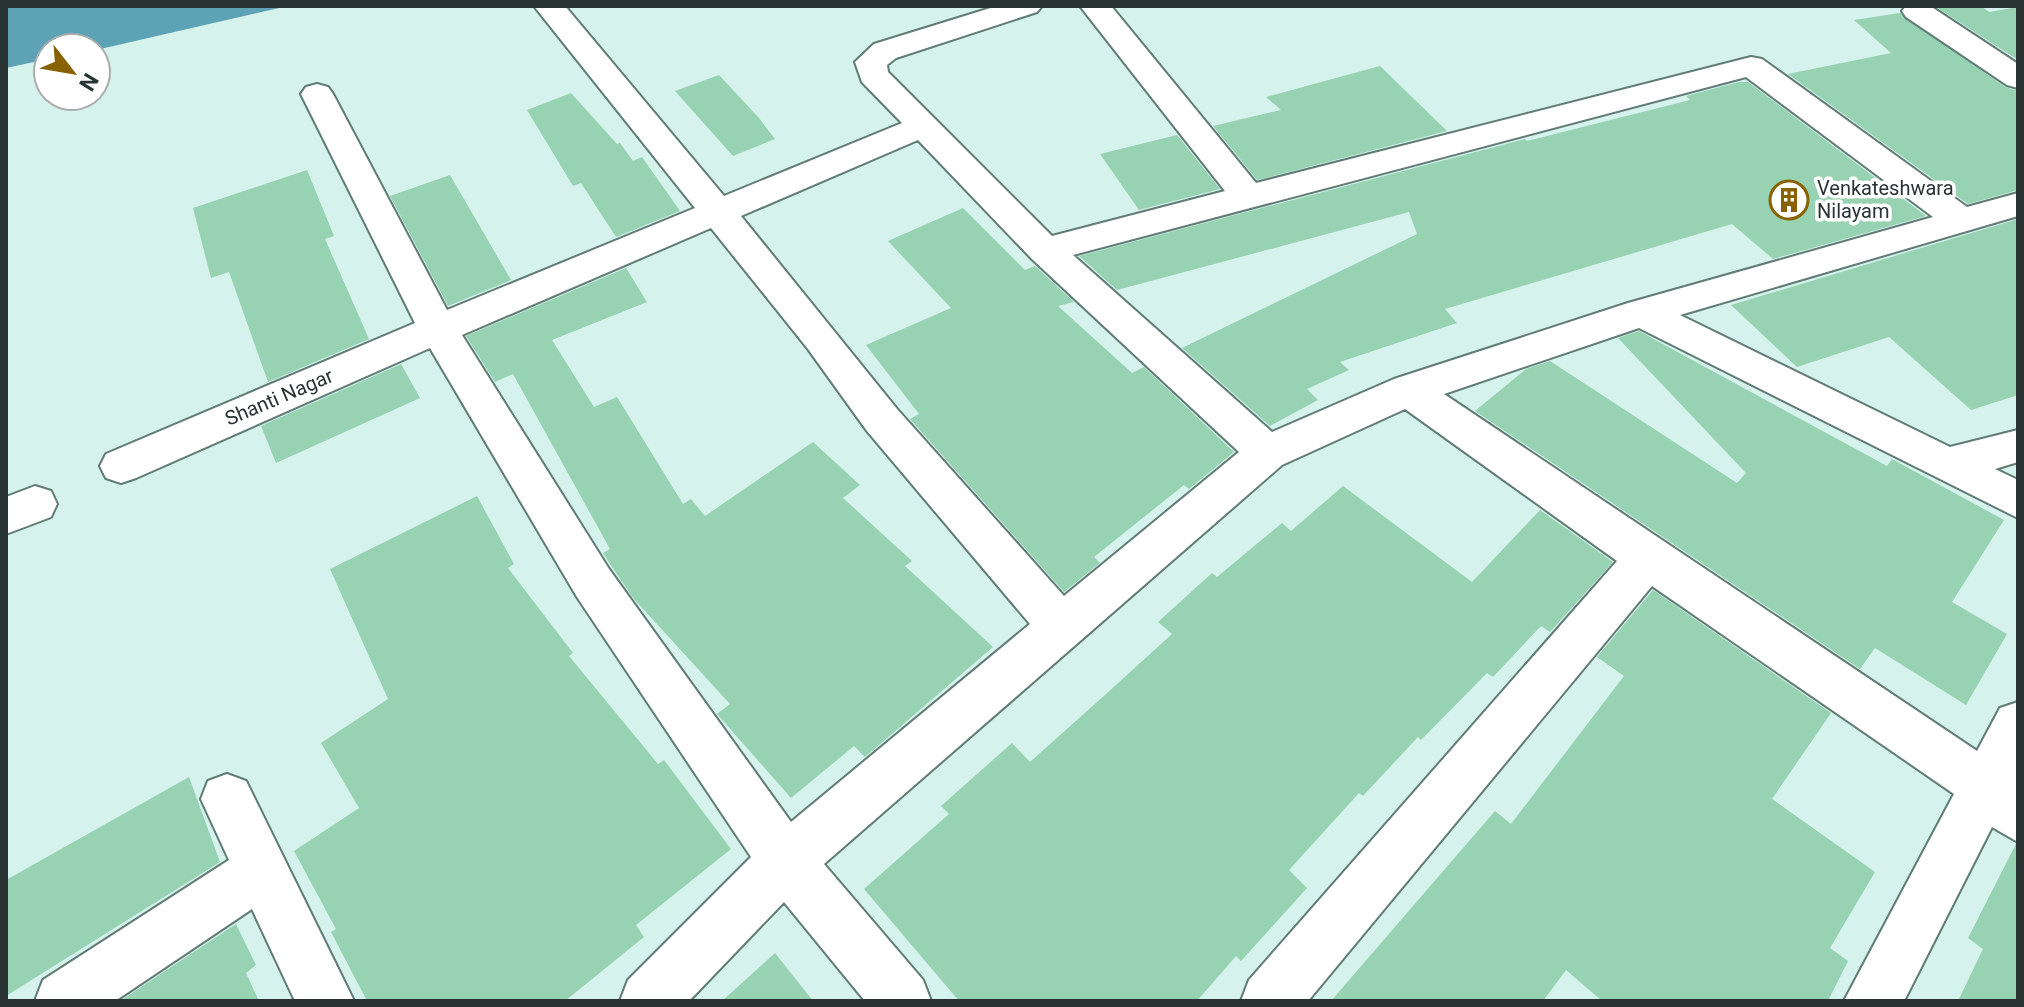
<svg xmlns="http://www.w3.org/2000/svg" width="2024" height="1007" font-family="Roboto,sans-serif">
	<rect width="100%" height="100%" fill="#d6f2ec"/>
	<path fill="#5ea2b6" d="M6,6H288L96,50L48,48V59L6,68Z"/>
	<path fill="#97d2b2" d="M1981,6L1989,12L2018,7V60L1936,7Z
		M1900,13L2005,87L2018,91V190L1968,204L1788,74L1891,53L1854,20Z
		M1380,66L1447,131L1257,180L1213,126L1281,110L1266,97Z
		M719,75L759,118L775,139L733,156L675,91Z
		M1739,82H1748L1926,216L1773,259L1732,224L1445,309L1457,323L1340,362L1349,370L1307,389L1318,400L1270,426L1182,348L1417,234L1409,212L1117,290L1079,256L1525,139L1527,141L1690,100L1686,96Z
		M571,93L617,144L620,143L633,161L642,157L680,211L616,237L581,183L573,186L527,110Z
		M1177,135L1220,189L1139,210L1100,154Z
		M307,170L334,236L325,239L369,339L268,382L229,272L211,278L193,208Z
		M450,175L511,280L448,306L390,196Z
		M963,208L1025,270L1035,266L1074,302L1058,306L1132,373L1144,367L1234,452L1189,489L1184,485L1094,557L1100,563L1064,592L910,419L919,414L866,345L951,308L888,241Z
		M2018,219V395L1971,410L1889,337L1797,367L1731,305Z
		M626,268L647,302L552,340L594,407L617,397L683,504L691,499L705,516L813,442L860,485L843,498L912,561L905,566L993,647L865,757L854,746L791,798L717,714L730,704L634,599L612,567L603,553L610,549L513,374L495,382L466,336Z
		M1639,331L1887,466L1892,459L2004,520L1952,602L2007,634L1966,705L1875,648L1860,669L1475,411L1526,369L1550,361L1737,483L1746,473L1618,338Z
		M401,364L420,398L276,463L261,426Z
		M1343,486L1472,582L1540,510L1613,562L1550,632L1541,626L1493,677L1487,673L1421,740L1418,737L1363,796L1359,793L1289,870L1307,888L1241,961L1236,956L1197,1001H959L864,889L949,814L941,806L1012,743L1030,762L1106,694L1172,634L1158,622L1212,573L1217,577L1282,523L1291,531Z
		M477,496L514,564L508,568L573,653L569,656L658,764L664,760L731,849L636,925L644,937L565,1001H367L331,932L336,929L294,851L359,808L321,743L388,699L330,569Z
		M1653,590L1831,713L1772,799L1875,872L1830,948L1848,961L1828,1001H1602L1566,970L1543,1001H1331L1495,811L1511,824L1624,676L1597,657Z
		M189,777L220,862L6,996V880Z
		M2016,844L2018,1001H1958L1983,949L1968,938Z
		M236,924L256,965L246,973L259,1001H120Z
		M775,953L813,1001H722Z"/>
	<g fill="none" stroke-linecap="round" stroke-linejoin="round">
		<g stroke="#617b75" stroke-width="4">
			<path id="minor" d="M534,6H565L724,196L902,123L862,82L855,62L874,44L997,6H1042L1037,12L896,58L887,65L888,72L1052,236L1225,191L1080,6H1111L1256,183L1751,57L1762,59L1967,207L2018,193V216L1680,315L1950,447L2018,430V462L1995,469L2018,480V518L1639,328L1444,394L1977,751L2000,708L2018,702V842L1992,827L1904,1001H1844L1954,794L1652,586L1308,1001H1241L1249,980L1617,561L1405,409L1282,465L824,864L923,980L931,1001H865L784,902L689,1001H620L628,980L751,857L577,597L430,348L136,478L121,483L106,478L100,466L106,454L415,323L301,94L306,87L317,84L328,87L333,94L447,310L695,208ZM1746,77L1933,217L1628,303L1394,379L1272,432L1073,255ZM918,140L1032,259L1239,452L1064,596L897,409L741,216ZM711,228L808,349L867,431L1030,624L791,822L609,569L462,335Z
				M1906,6H1930L2018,64V88L2007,85L1906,17L1902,11Z
				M35,486L51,491L57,504L51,517L6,534V497Z
				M227,774L246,781L354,1001H295L252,909L115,1001H35L43,980L229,860L201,799L208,781Z"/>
		</g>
		<use href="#minor" fill="#fff" fill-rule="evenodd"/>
	</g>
	<defs>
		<g id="building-ring" transform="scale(2)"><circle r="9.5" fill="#fff" stroke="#896200" stroke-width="1.5"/><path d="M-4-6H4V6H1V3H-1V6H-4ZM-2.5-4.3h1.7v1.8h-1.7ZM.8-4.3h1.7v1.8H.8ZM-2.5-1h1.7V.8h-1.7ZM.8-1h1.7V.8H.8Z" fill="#896200"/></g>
	</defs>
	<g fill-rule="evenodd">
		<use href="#building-ring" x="1789" y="200"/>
	</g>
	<g text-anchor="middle" stroke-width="7" stroke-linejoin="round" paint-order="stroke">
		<g font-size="20" fill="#293432" stroke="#fff" text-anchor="start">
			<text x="1817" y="195">Venkateshwara<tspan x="1817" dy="23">Nilayam</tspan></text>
		</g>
		<g font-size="20" fill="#293432" stroke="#fff">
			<text transform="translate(279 397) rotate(-23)" y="7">Shanti Nagar</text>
		</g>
	</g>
	<rect width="2024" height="1007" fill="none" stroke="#293432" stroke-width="16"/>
	<g transform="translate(72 72) rotate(121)"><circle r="38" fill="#ffffff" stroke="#a9aead" stroke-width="2"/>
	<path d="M0-6L14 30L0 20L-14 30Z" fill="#896200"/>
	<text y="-12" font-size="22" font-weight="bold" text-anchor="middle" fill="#293432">N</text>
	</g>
</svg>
